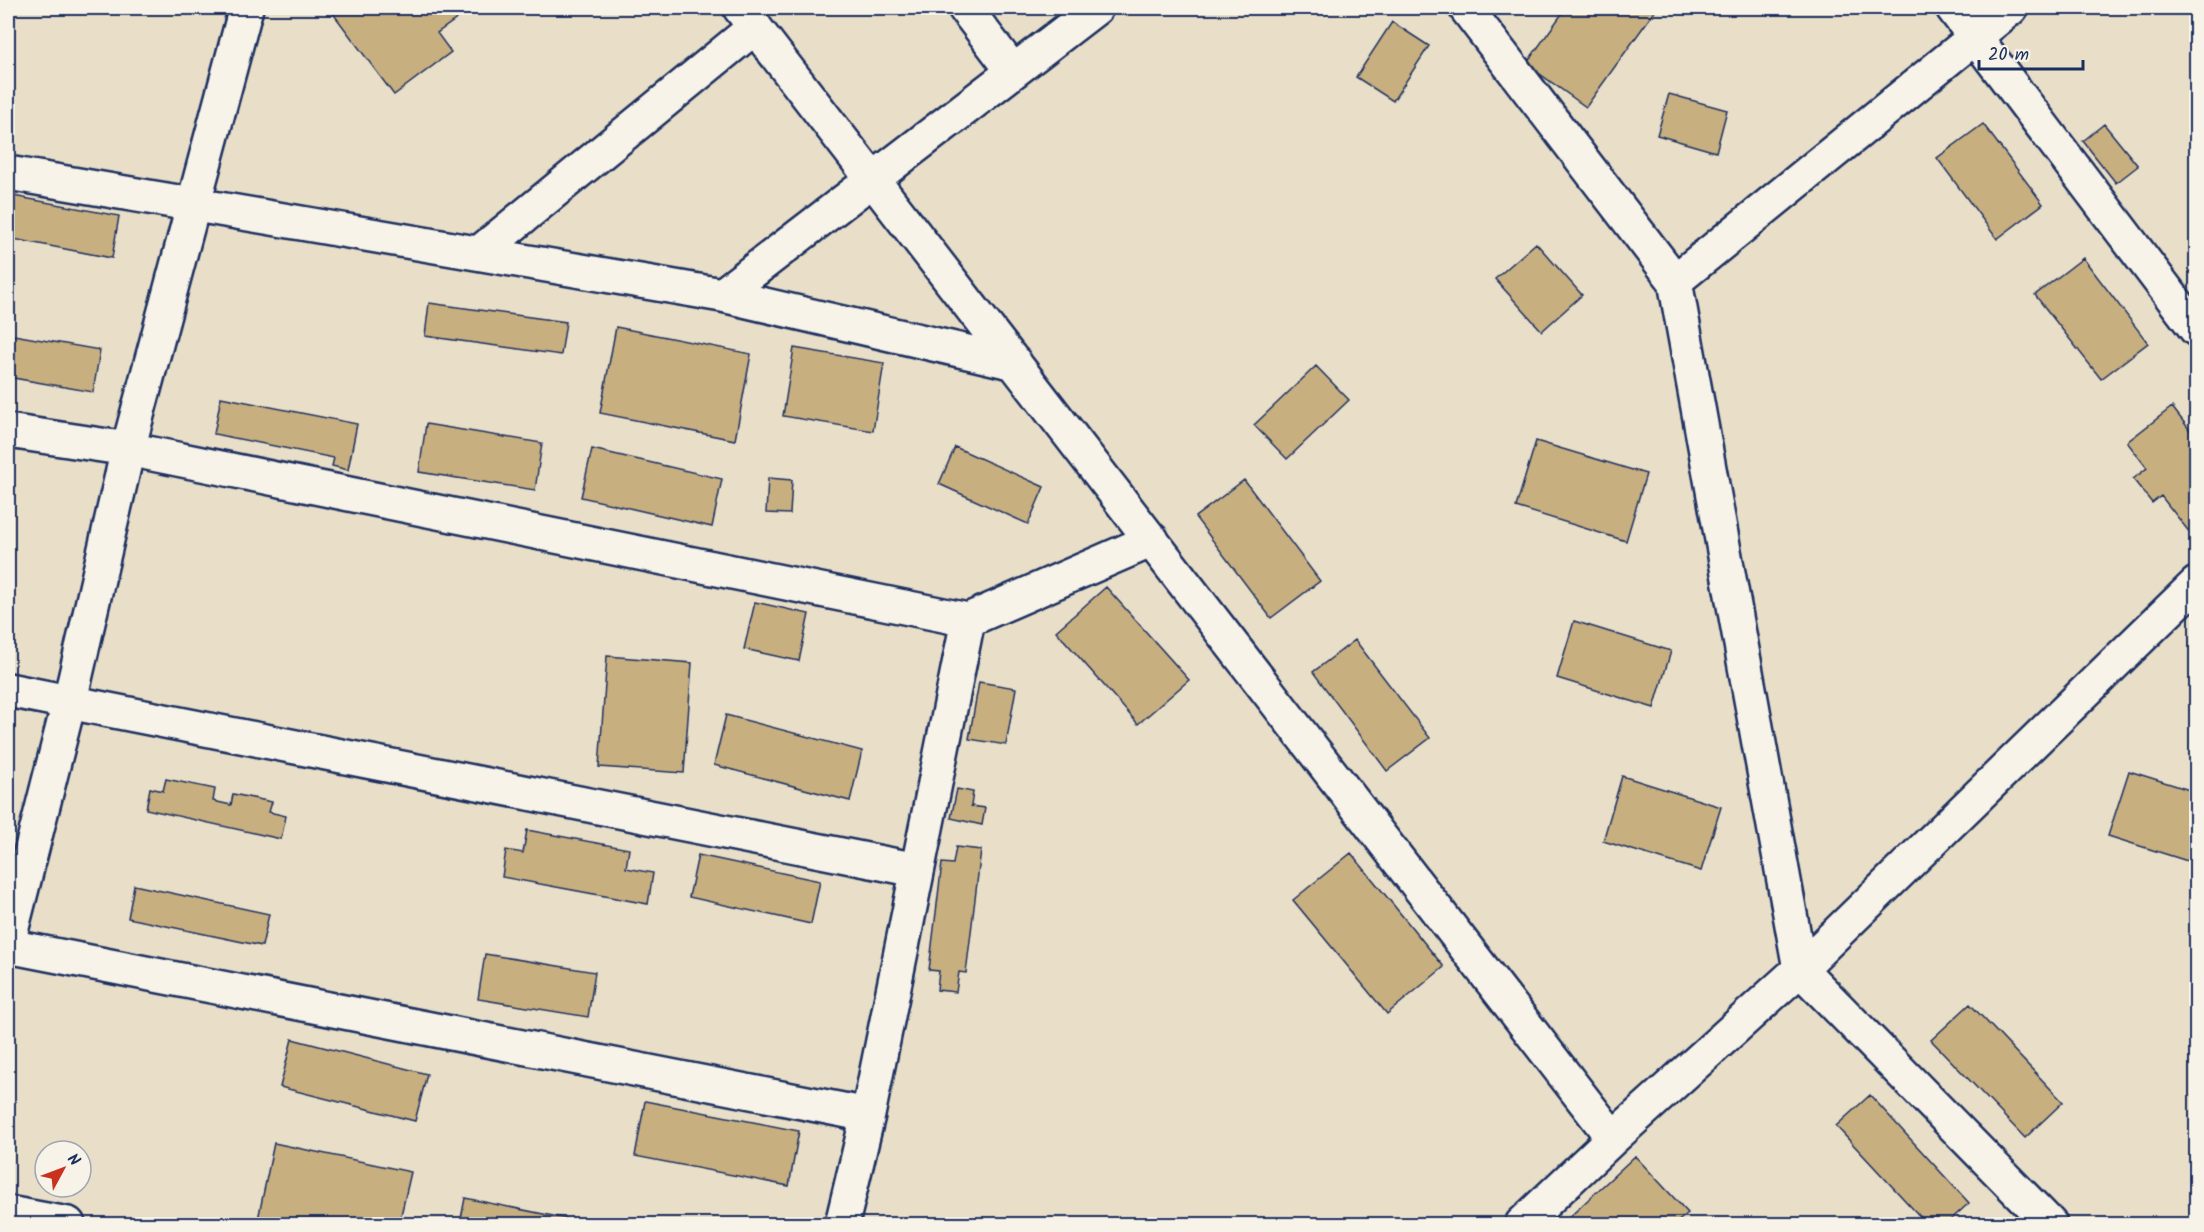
<svg xmlns="http://www.w3.org/2000/svg" width="2204" height="1232" font-family="Kalam,sans-serif">
	<rect width="100%" height="100%" fill="#e9dfc9"/>
	<filter id="ink" filterUnits="userSpaceOnUse"><feTurbulence type="fractalNoise" baseFrequency=".0167" numOctaves="2"/><feDisplacementMap in="SourceGraphic" scale="12" xChannelSelector="R" yChannelSelector="G"/><feConvolveMatrix kernelMatrix="1 2 1 2 8 2 1 2 1" color-interpolation-filters="sRGB"/></filter>
	<g filter="url(#ink)">
		<path fill="#c8af80" stroke="#1b2f5e" stroke-width="1.5" d="M338,8H472L437,33L451,52L394,95L332,12Z
			M1566,8H1657L1586,107L1526,64Z
			M1392,22L1429,46L1393,101L1356,77Z
			M1669,94L1727,110L1716,152L1657,135Z
			M1983,124L2043,204L1997,239L1937,158Z
			M2104,124L2138,166L2116,183L2083,141Z
			M8,195L119,216L112,258L8,238Z
			M1536,243L1582,295L1542,331L1495,279Z
			M2083,258L2148,343L2101,379L2035,295Z
			M429,303L566,322L561,355L425,336Z
			M616,327L751,354L735,440L600,413Z
			M8,334L100,350L93,392L8,377Z
			M794,348L884,363L873,431L783,416Z
			M1316,366L1349,400L1287,459L1254,425Z
			M221,397L357,424L348,470L332,466L334,458L214,434Z
			M2172,407L2196,438V528L2190,533L2161,496L2152,503L2133,479L2147,468L2127,442Z
			M426,424L542,443L535,490L419,472Z
			M1536,441L1646,474L1626,541L1516,507Z
			M955,447L1044,487L1028,524L939,484Z
			M592,449L722,479L712,527L581,497Z
			M768,478L792,480L790,514L766,513Z
			M1244,480L1320,581L1271,618L1195,517Z
			M1106,587L1189,680L1138,724L1056,631Z
			M755,602L809,614L799,661L744,649Z
			M1574,621L1671,651L1654,708L1557,678Z
			M1355,640L1430,738L1387,771L1313,672Z
			M607,656L692,663L684,773L599,767Z
			M979,682L1016,688L1006,745L969,739Z
			M726,715L862,751L850,801L714,765Z
			M2129,771L2196,792V853L2194,863L2108,836Z
			M1622,776L1721,807L1701,871L1603,841Z
			M166,779L215,789L213,801L231,805L233,794L272,802L269,812L286,816L281,839L146,809L150,788L163,791Z
			M957,789L973,792L971,806L985,808L982,825L951,818Z
			M527,830L629,849L626,868L653,873L648,904L502,877L506,850L523,853Z
			M956,847L981,850L966,973L959,972L956,992L937,990L939,971L929,970L942,863L953,864Z
			M1351,853L1444,967L1387,1014L1293,900Z
			M698,855L820,881L811,924L689,897Z
			M134,885L269,914L262,946L128,918Z
			M485,954L595,972L588,1017L478,999Z
			M1970,1004L2063,1102L2025,1138L1931,1040Z
			M292,1039L427,1074L415,1121L280,1087Z
			M1870,1095L1969,1203L1946,1224H1927L1836,1126Z
			M645,1101L799,1131L789,1186L635,1156Z
			M274,1143L411,1172L399,1224H257Z
			M1635,1156L1688,1213L1675,1224H1562Z
			M465,1198L587,1223L586,1224H460Z"/>
		<g fill="none" stroke-linecap="round" stroke-linejoin="round">
			<g stroke="#1b2f5e" stroke-width="38">
				<path id="minor" d="M740,8L1613,1138
					M965,8L1013,71
					M1466,8L1675,281L1800,969L2050,1224
					M1953,8L2196,329
					M8,173L722,295L1015,363
					M479,253L755,27
					M1675,281L2011,8
					M722,295L1096,8
					M8,431L128,449L968,620L1152,540
					M8,690L917,870
					M8,943L75,679L128,449L246,8
					M8,946L868,1115
					M8,1213L68,1224
					M842,1224L868,1115L968,620
					M1522,1224L1613,1138L1800,969L2196,584"/>
			</g>
			<use href="#minor" stroke="#f7f3e8" stroke-width="33"/>
		</g>
	</g>
	<rect width="2204" height="1232" fill="none" stroke="#f7f3e8" stroke-width="30"/>
	<rect x="15" y="15" width="2174" height="1202" fill="none" stroke="#1b2f5e" stroke-width="2" filter="url(#ink)"/>
	<g transform="translate(63 1169) rotate(49)"><circle r="28" fill="#f7f3e8" stroke="#9fa5b1" stroke-width="1.5"/>
	<path d="M0-4.5L10 22L0 15L-10 22Z" fill="#c8321e"/>
	<text y="-9" font-size="16" font-weight="bold" text-anchor="middle" fill="#1b2f5e">N</text>
	</g>
	<path d="M1979 60v9h104v-9" fill="none" stroke="#1b2f5e" stroke-width="3"/>
	<text x="1988" y="60" font-size="18" fill="#1b2f5e" stroke="#f7f3e8" stroke-width="4.5" paint-order="stroke">20 m</text>
</svg>
